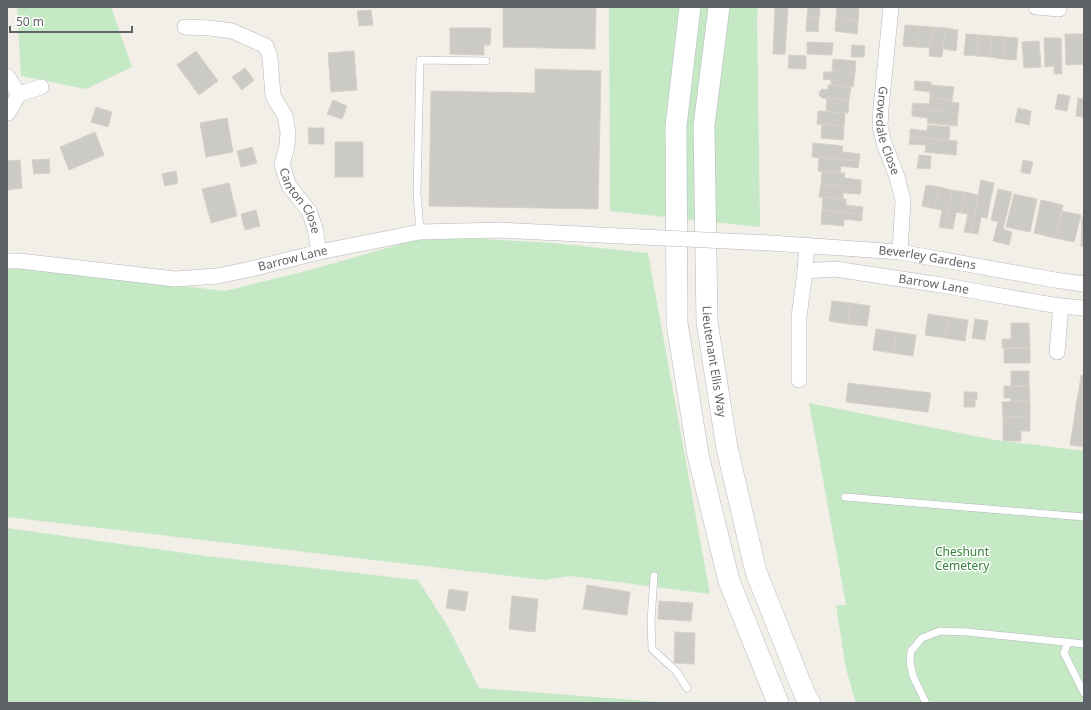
<svg xmlns="http://www.w3.org/2000/svg" width="1091" height="710" font-family="'Noto Sans',sans-serif">
	<rect width="100%" height="100%" fill="#f1efe8"/>
	<path fill="#c5e8c5" d="M17,7H111L132,67L86,89L21,76Z
		M609,7H758L757,18L760,227L610,211Z
		M429,236L553,243L648,253L710,594L570,576L545,580L7,517V265L225,291L310,270Z
		M809,403L995,440L1077,450H1084V703H856L846,669L836,605H846Z
		M7,528L206,556L418,580L448,627L479,688L672,703H7Z"/>
	<path fill="#cccac5" stroke="#d6d1c6" d="M490,7H596L595,49L503,47V7Z
		M775,7H788L785,54H773Z
		M808,7H820L819,18L807,17Z
		M837,7H859L858,21L836,18Z
		M371,10L373,25L359,26L357,11Z
		M807,17L819,18L818,32L806,31Z
		M836,18L858,21L857,34L835,31Z
		M905,25L918,26L917,47L903,46Z
		M918,26L932,27L930,48L917,47Z
		M932,27L945,28L942,57L929,56Z
		M450,28H491L490,45H484V55L450,54Z
		M945,28L958,30L956,51L943,49Z
		M966,34L979,35L977,56L964,55Z
		M1065,34H1084V64L1066,65Z
		M979,35L992,36L990,57L977,56Z
		M992,36L1005,37L1003,59L990,57Z
		M1005,37L1018,38L1016,60L1003,59Z
		M1044,38H1061L1062,74H1054V66L1045,67Z
		M1039,41L1041,67L1024,68L1022,42Z
		M807,42L833,43L832,55L807,54Z
		M852,45L865,46L864,57H851Z
		M196,51L218,81L199,95L177,65Z
		M354,51L357,90L331,92L328,53Z
		M789,55L806,56V69L788,68Z
		M833,59L856,61L855,73L832,71Z
		M245,68L254,80L242,90L232,77Z
		M535,69L601,71L598,209L429,206L431,91L535,93Z
		M832,71L855,73L853,87L831,85V80L823,79L824,72H832Z
		M915,81L931,82V85L954,87L952,100L930,98V92L914,90Z
		M828,85L851,87L849,100L822,98L819,95L820,91L822,89L828,90Z
		M1058,94L1070,96L1067,111L1055,109Z
		M827,98L849,100L848,113L826,111Z
		M930,98L952,100V102L959,103L958,113L912,109L913,103L929,104Z
		M1078,98L1084,99V117L1076,116Z
		M333,100L347,106L342,119L327,114Z
		M96,107L112,112L108,127L91,122Z
		M1018,108L1031,111L1029,125L1015,122Z
		M912,109L958,113L957,126L927,123L928,118L912,116Z
		M818,111L845,113L844,126L817,124Z
		M227,118L233,152L206,157L200,123Z
		M822,124L844,126L843,140L821,138Z
		M928,125L950,127L949,140L910,137V129L927,131Z
		M308,128H324V144H309Z
		M95,132L104,155L69,170L60,147Z
		M910,137L957,141L956,155L925,152L926,145L909,144Z
		M335,142H363V177H335Z
		M813,143L843,146L842,152L860,154L859,161L812,157Z
		M252,147L257,163L241,167L237,151Z
		M919,155L931,156L930,169L917,168Z
		M819,157L859,161L858,168L841,166L840,173L818,171Z
		M49,159L50,173L34,174L32,160Z
		M20,160L22,188L7,190V161Z
		M1023,160L1033,162L1030,174L1021,172Z
		M176,171L178,183L165,186L162,174Z
		M822,171L845,173L844,178L861,180V188L821,184Z
		M981,180L994,183L987,218L981,217L978,234L971,233Z
		M229,183L237,216L211,223L202,189Z
		M821,184L861,188L860,194L843,193V199L819,197Z
		M926,185L939,187L935,209L922,206Z
		M939,187L952,190L945,228L939,227L942,210L935,209Z
		M998,189L1012,192L1003,229L1012,232L1009,245L993,241L998,222L991,220Z
		M952,190L965,192L961,213L956,212L953,229L945,228Z
		M965,192L978,195L971,233L964,232L968,214L961,213Z
		M1014,194L1037,199L1030,232L1006,227Z
		M823,197L846,199V205L863,207L862,214L822,210Z
		M1041,200L1063,205L1055,238L1034,233Z
		M256,210L260,226L245,230L241,214Z
		M822,210L862,214V221L844,219V226L821,224Z
		M1062,211L1081,215L1074,242L1055,238Z
		M1082,217H1084V246H1081Z
		M832,301L851,303L848,324L829,321Z
		M851,303L870,306L867,326L848,324Z
		M928,314L948,317L945,338L925,335Z
		M948,317L968,320L965,341L945,338Z
		M975,319L988,321L985,340L972,338Z
		M1011,323H1029L1030,348H1002V339H1011Z
		M876,329L896,332L893,353L873,350Z
		M896,332L916,335L913,356L893,353Z
		M1004,348H1030V363H1004Z
		M1011,371H1029V386H1011Z
		M1081,375H1084V391L1079,390Z
		M848,383L931,393L928,412L846,402Z
		M1004,386H1029L1030,401H1011V398H1004Z
		M1079,390L1084,391V406L1076,405Z
		M964,392H977V400H964Z
		M964,400H975V407H964Z
		M1030,401V416L1003,417L1002,402Z
		M1076,405L1084,406V421L1074,420Z
		M1030,416V431H1021V441H1003V417Z
		M1074,420L1084,421V447L1070,445Z
		M587,585L630,592L627,615L583,609Z
		M449,589L468,592L465,611L446,608Z
		M512,596L538,599L535,632L509,629Z
		M659,601L693,603L691,621L658,619Z
		M675,632L695,633L694,664L674,663Z"/>
	<g fill="none" stroke-linecap="round" stroke-linejoin="round">
		<g stroke="#b5b8bc" stroke-width="8">
			<path id="service" d="M420,232L417,193L420,60L486,61
				M845,497L1084,517
				M654,576L651,621L652,649L676,671L687,688
				M1068,642L1064,653L1084,693
				M926,703L913,676L910,662L911,651L922,638L940,631L967,632L1084,644"/>
		</g>
		<g stroke="#b5b8bc" stroke-width="16">
			<g id="minor">
				<path id="s1" d="M891,7L881,108L880,126L884,143L897,177L903,200L900,252"/>
				<path d="M1036,7L1059,9"/>
				<path id="s2" d="M185,27L210,28L232,31L266,46L270,57L273,96L285,116L288,132L287,146L282,165L289,186L309,211L315,228L319,252"/>
				<path d="M7,76L19,94"/>
				<path d="M8,113L19,94L41,87"/>
				<path id="s3" d="M770,243L900,252L1055,280L1084,284"/>
				<path id="s4" d="M7,261H20L175,279L218,276L255,268L319,252L420,232L500,230L579,234"/>
				<path id="s5" d="M805,271L835,269L941,285L1041,303L1061,306L1084,308"/>
				<path d="M1057,352L1061,306"/>
				<path d="M799,380V317L805,271L807,245"/>
			</g>
		</g>
		<g stroke="#b6babf" stroke-width="22">
			<g id="secondary">
				<path d="M690,7L676,126L677,323L698,455L729,581L778,703"/>
				<path id="s6" d="M719,7L704,126L707,322L727,448L756,572L805,695L810,703"/>
			</g>
		</g>
		<use href="#service" stroke="#fff" stroke-width="7"/>
		<use href="#minor" stroke="#fff" stroke-width="15"/>
		<use href="#secondary" stroke="#fff" stroke-width="21"/>
		<g stroke="#b5b8bc" stroke-width="16" stroke-linecap="butt">
			<path id="minor-bridge" d="M579,234L770,243"/>
		</g>
		<use href="#minor-bridge" stroke="#fff" stroke-width="15"/>
	</g>
	<g text-anchor="middle" stroke-width="3" stroke-linejoin="round" paint-order="stroke">
		<g font-size="12" fill="#5f6368" stroke="#fff">
			<text dy="4" stroke="none"><textPath href="#s1" startOffset="125">Grovedale Close</textPath></text>
			<text dy="4" stroke="none"><textPath href="#s2" startOffset="249">Canton Close</textPath></text>
			<text dy="4" stroke="none"><textPath href="#s3" startOffset="158">Beverley Gardens</textPath></text>
			<text dy="4" stroke="none"><textPath href="#s4" startOffset="289">Barrow Lane</textPath></text>
			<text dy="4" stroke="none"><textPath href="#s5" startOffset="130">Barrow Lane</textPath></text>
			<text dy="4" stroke="none"><textPath href="#s6" startOffset="356">Lieutenant Ellis Way</textPath></text>
		</g>
		<g font-size="12" fill="#348238" stroke="#fff">
			<text x="962" y="556">Cheshunt<tspan x="962" dy="14">Cemetery</tspan></text>
		</g>
	</g>
	<rect width="1091" height="710" fill="none" stroke="#5f6368" stroke-width="16"/>
	<path d="M10 26v6h122v-6" fill="none" stroke="#5f6368" stroke-width="2"/>
	<text x="16" y="26" font-size="12" fill="#5f6368" stroke="#ffffff" stroke-width="3" paint-order="stroke">50 m</text>
</svg>
